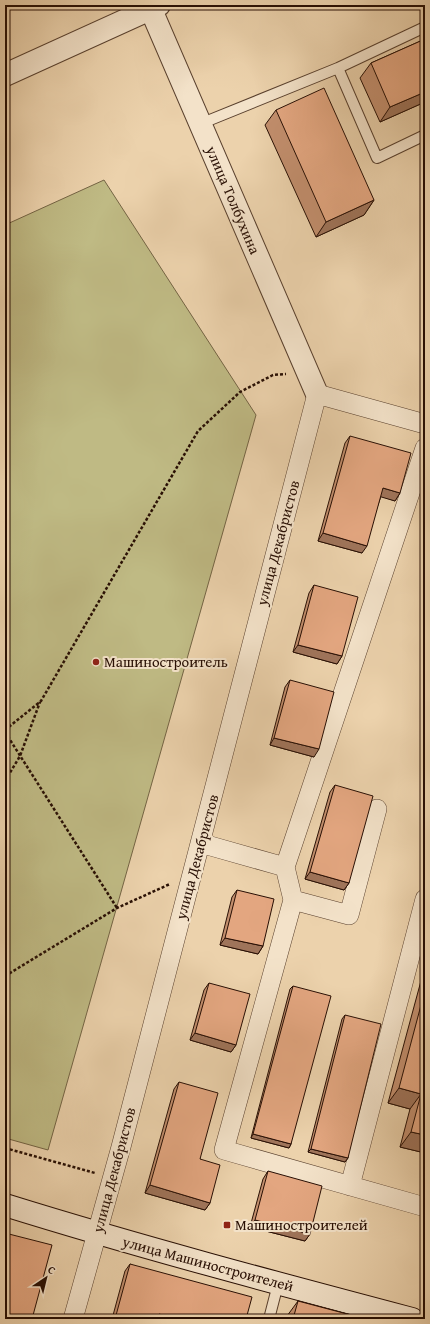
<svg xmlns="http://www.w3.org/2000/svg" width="430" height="1324" font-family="'Gentium Book Plus',serif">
	<rect width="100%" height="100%" fill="#ecd2ac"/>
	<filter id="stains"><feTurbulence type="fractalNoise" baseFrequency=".005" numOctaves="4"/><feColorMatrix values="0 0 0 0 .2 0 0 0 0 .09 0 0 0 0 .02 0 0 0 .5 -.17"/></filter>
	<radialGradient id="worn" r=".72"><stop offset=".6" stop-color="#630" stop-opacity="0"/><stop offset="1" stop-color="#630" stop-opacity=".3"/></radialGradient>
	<path fill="#bfba84" stroke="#746444" d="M104,180L256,415L48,1150L5,1138V225Z"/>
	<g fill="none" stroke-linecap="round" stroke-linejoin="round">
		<g stroke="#59402e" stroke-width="12">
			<path id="service" d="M338,68L377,158L425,135
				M200,124L338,68L425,27
				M269,1319L278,1284"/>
		</g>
		<g stroke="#59402e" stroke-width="20">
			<path id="minor" d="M425,448L285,867L293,900L224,1150L425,1207
				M200,843L285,867
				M293,900L349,915L377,809
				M350,1186L425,899
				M73,1319L121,1147L317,394L425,424"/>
		</g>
		<g stroke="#59402e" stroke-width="24">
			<path id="tertiary" d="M149,5L317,394
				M5,75L159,5"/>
		</g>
		<g stroke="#280f04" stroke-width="24">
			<path id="secondary" d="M5,1205C140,1247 276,1283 412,1319"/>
		</g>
		<path stroke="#280f04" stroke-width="2.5" stroke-dasharray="3 2" stroke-linecap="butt" d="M5,730L41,701L198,431L240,392L273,375L286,374
			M5,732L117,908
			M5,781L20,756L40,702
			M5,976L117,908L170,884
			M5,1148L95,1173"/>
		<use href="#service" stroke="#f3e2c9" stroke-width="10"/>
		<use href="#minor" stroke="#f3e2c9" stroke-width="19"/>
		<use href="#tertiary" stroke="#f3e2c9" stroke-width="22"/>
		<use href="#secondary" stroke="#f3e2c9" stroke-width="22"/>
	</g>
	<path fill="#c38f6e" stroke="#280f04" d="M425,39V102L380,122L360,78L371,63Z
		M276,110L374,200L364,215L316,237L265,125Z
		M350,436L400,493L395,501L381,496L362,553L318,541L345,443Z
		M314,585L342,656L337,664L293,652L309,593Z
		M290,680L314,757L270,745L285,687Z
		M335,785L349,883L344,890L305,879L330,792Z
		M237,890L263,946L258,954L220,945L232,897Z
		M425,966V1153L400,1147L410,1109L388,1103Z
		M209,983L236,1045L231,1052L190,1040L204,990Z
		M293,986L291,1144L289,1148L251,1138L290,989Z
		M345,1015L348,1158L345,1162L308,1152L342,1019Z
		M179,1082L200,1159L210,1203L205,1210L145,1193L174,1089Z
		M268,1171L310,1234L305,1241L250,1227L263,1179Z
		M130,1264L246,1319H112L125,1271Z
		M298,1301L366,1319H286L287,1316Z"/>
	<path fill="#9f745a" stroke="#280f04" d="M425,92V102L380,122L390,107Z
		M374,200L364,215L316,237L326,222Z
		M383,488L400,493L395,501L378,496Z
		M323,533L367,546L362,553L318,541Z
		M298,645L342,656L337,664L293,652Z
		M274,738L319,749L314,757L270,745Z
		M310,872L349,883L344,890L305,879Z
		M225,938L263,946L258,954L220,945Z
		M195,1033L236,1045L231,1052L190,1040Z
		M399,1088L421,1094L410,1109L388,1103Z
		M411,1132L425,1135V1153L400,1147Z
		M253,1134L291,1144L289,1148L251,1138Z
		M311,1149L348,1158L345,1162L308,1152Z
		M150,1185L210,1203L205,1210L145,1193Z
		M255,1220L310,1234L305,1241L250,1227Z
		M159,1314L177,1319H155Z"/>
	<path fill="#e3a680" stroke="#280f04" d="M425,39V92L390,107L371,63Z
		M324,88L374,200L326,222L276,110Z
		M350,436L411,453L400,493L383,488L367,546L323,533Z
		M314,585L358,597L342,656L298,645Z
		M290,680L334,692L319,749L274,738Z
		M335,785L373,796L349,883L310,872Z
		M237,890L274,899L263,946L225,938Z
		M209,983L250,994L236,1045L195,1033Z
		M293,986L331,996L291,1144L253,1134Z
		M425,990V1135L411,1132L421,1094L399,1088Z
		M345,1015L381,1024L348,1158L311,1149Z
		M179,1082L218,1093L200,1159L220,1165L210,1203L150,1185Z
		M268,1171L322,1186L310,1234L255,1220Z
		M5,1233L52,1245L32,1319H5Z
		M130,1264L252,1297L246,1319H177L159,1314L157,1319H115Z
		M298,1301L366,1319H293Z"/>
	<g fill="#8f2418" stroke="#f3e2c9" stroke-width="1.5">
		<circle cx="96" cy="662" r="4"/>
		<rect x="223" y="1221" width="8" height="8" rx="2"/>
	</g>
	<g text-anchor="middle" stroke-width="4" stroke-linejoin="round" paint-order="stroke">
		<g font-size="15" fill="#280f04" stroke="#f3e2c9">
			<text transform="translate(233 200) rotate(67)" y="5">улица Толбухина</text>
			<text transform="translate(278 543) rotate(-75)" y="5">улица Декабристов</text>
			<text transform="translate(197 857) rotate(-75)" y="5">улица Декабристов</text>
			<text transform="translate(114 1170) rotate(-75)" y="5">улица Декабристов</text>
			<text transform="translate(208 1264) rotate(15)" y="5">улица Машиностроителей</text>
		</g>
		<g font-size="15" fill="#280f04" stroke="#f3e2c9" text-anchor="start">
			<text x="104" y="667">Машиностроитель</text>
			<text x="235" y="1230">Машиностроителей</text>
		</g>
	</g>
	<rect width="430" height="1324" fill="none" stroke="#ecd2ac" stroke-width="20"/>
	<rect x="6" y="6" width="418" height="1312" fill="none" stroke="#280f04" stroke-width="2"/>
	<rect x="10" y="10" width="410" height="1304" fill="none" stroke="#280f04"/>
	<g transform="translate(46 1278) rotate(35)" stroke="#f3e2c9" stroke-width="3" paint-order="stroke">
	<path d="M0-3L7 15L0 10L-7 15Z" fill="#280f04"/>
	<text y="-6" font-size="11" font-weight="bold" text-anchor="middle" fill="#280f04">С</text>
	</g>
	<rect width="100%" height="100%" filter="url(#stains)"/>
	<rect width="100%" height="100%" fill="url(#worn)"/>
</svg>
